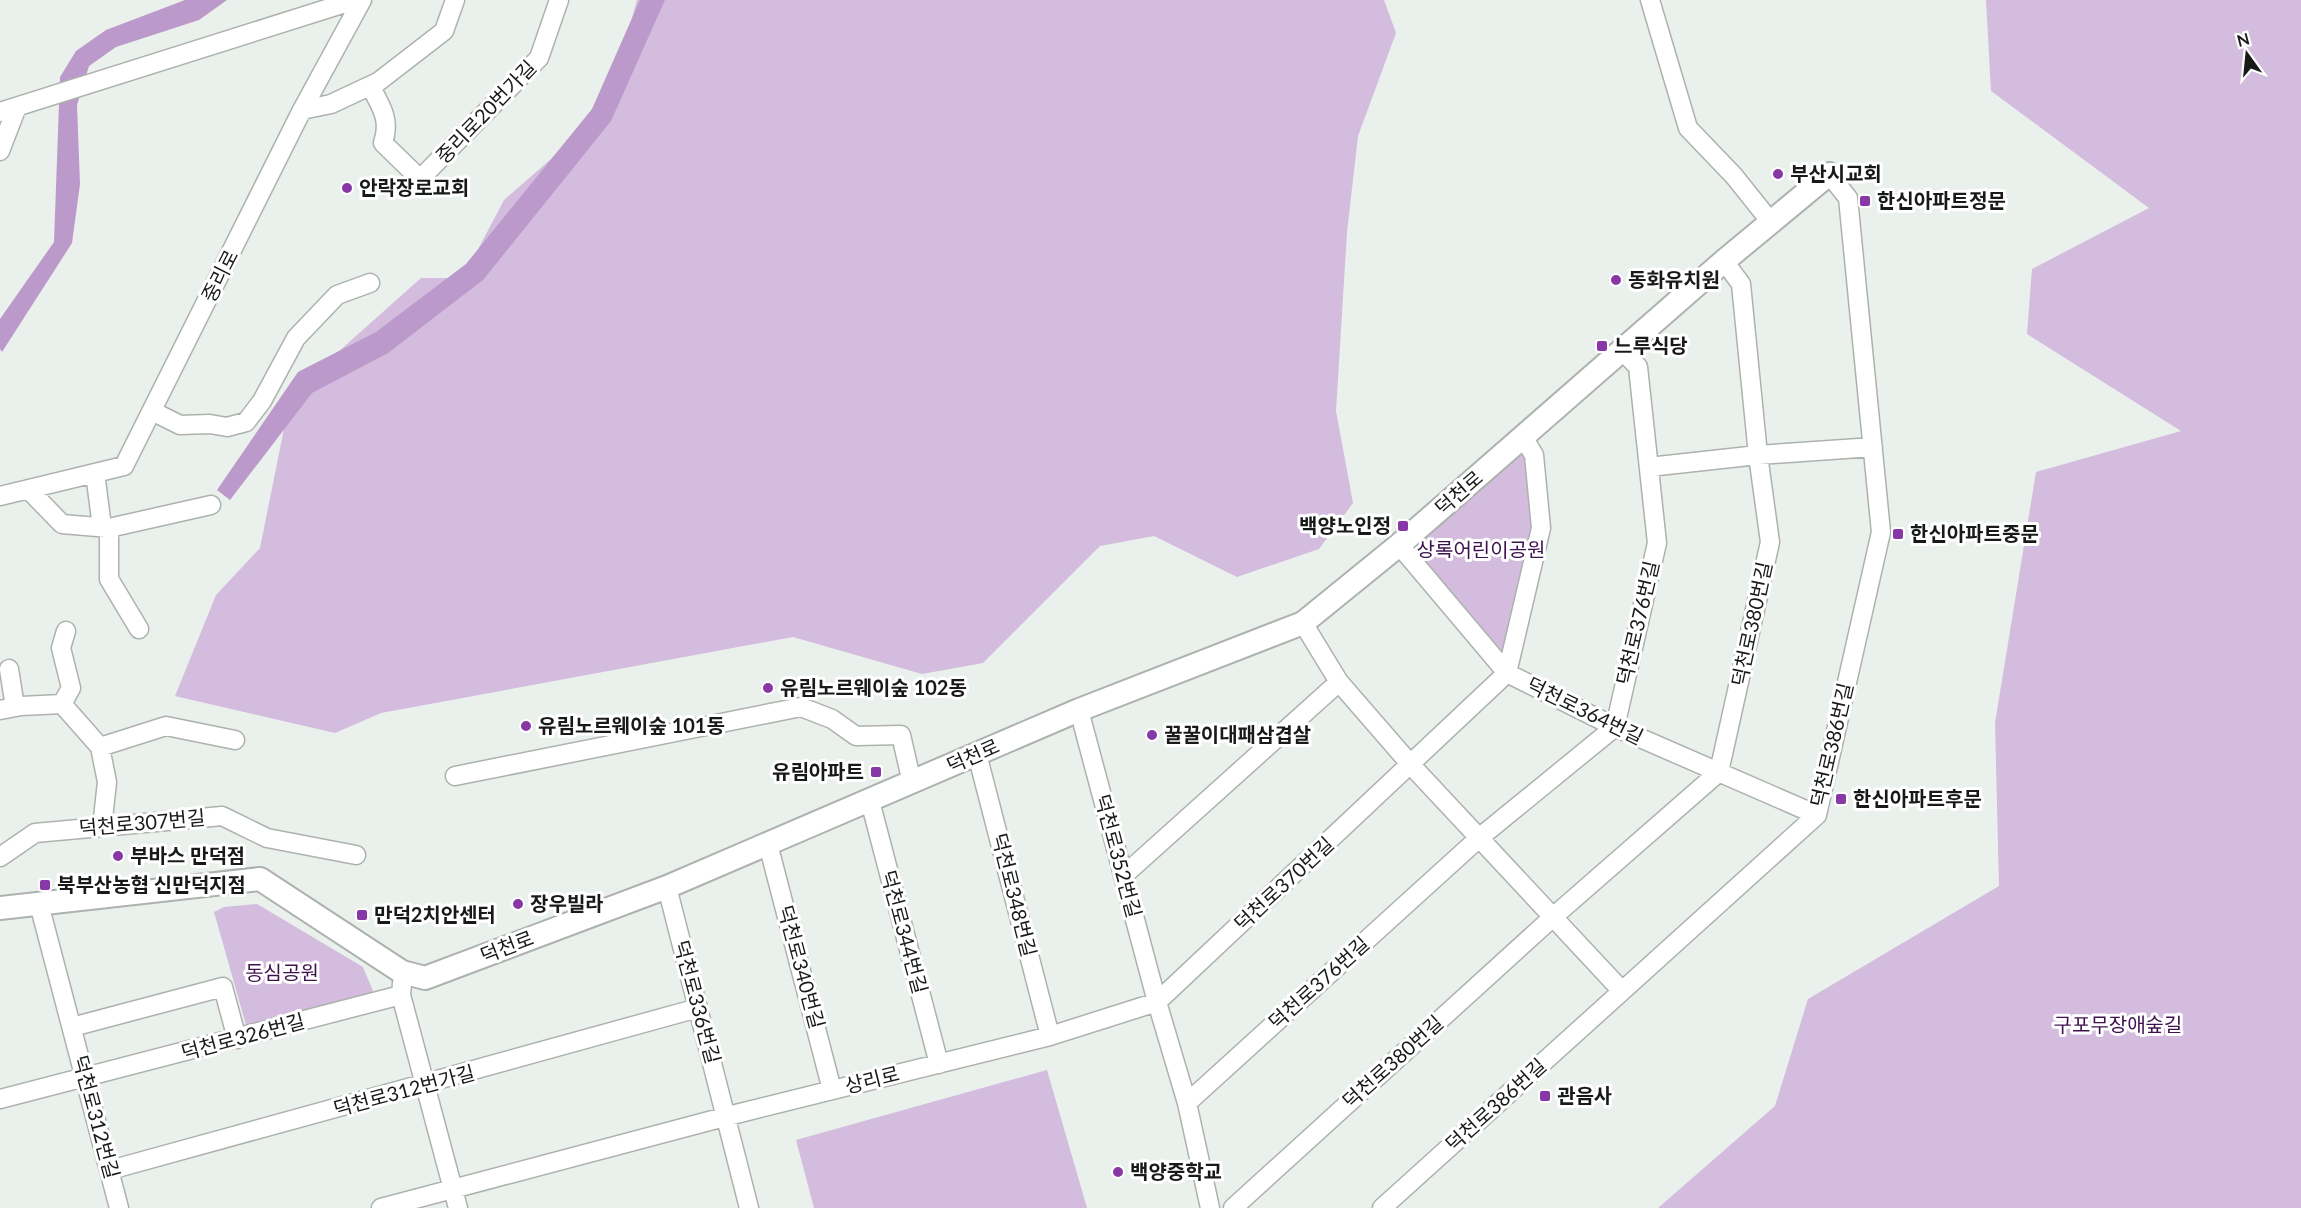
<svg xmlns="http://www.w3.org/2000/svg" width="2301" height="1208" font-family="Lato,'Noto Sans KR',sans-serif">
	<rect width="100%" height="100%" fill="#eaf0eb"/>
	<path fill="#d3bcde" d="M637,0H1384L1396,33L1358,136L1347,232L1336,411L1353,503L1319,549L1237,577L1154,536L1100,546L983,663L922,674L793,637L381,713L335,733L175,696L216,595L260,548L291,394L421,278H463L504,200L606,111Z
		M1986,0H2301V1208H1658L1775,1106L1808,999L1999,886L1995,723L2036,472L2181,431L2027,334L2032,269L2149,208L1991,91Z
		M1522,445L1532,461L1539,529L1507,664L1407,545Z
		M257,904L363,967L373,991L365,1000L248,1032L214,912L224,907Z
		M1047,1070L1087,1208H814L796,1140Z"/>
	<path fill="#bb99ca" d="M185,0H227L199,20L116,47L89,66L77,105L80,184L72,243L2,352L0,349V319L54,242L60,77L76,51L106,30Z
		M640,0H665L611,121L483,280L388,353L312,393L230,500L217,490L298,372L376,332L466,264L592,109Z"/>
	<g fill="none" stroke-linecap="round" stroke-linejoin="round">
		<g stroke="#adb2ae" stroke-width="21">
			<path id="minor" d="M1650,0L1688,128L1734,176L1770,221
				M370,86C381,106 391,120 383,143L420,179L539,58L559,0
				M302,110L331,104L378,82L444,31L455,0
				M0,112L355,0
				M0,151L17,107
				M152,411L180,425L210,424L227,427L246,422L262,401L296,338L337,295L370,283
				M1649,467L1758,455L1873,447
				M95,473L102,527
				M28,489L62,524L109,528L211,505
				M0,496L124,466L302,110L362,0
				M109,528V579L139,629
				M1399,545L1507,673L1615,727L1817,815
				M1303,623L1339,682L1411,765L1622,991
				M9,669L15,707
				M62,704L71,688L61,648L66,631
				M0,710L21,706L62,704L100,747L107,782L102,827
				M1079,710L1157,1002L1507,673L1541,528L1534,455L1523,437
				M100,747L166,726L235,740
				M977,754L1050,1036
				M455,776L801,707L832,719L856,736L901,735L912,783
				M870,801L939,1064
				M768,844L832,1090
				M0,857L35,833L222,816L267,838L356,855
				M1123,876L1339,682
				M667,887L749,1208
				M39,904L119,1208
				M402,983L401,995L458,1208
				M72,1027L223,987L237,1039
				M0,1099L401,995
				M1187,1103L1479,838L1615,727L1657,543L1638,367L1622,350
				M110,1170L698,1008
				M381,1208L728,1116L1050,1036L1157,1002L1187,1103L1210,1208
				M1233,1208L1553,917L1719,772L1770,542L1758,455L1741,284L1724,261
				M1382,1208L1817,815L1881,532L1848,198L1829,174"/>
		</g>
		<g stroke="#adb2ae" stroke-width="26">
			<path id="major" d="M0,908L260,879L402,972L425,978L667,887L1079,710L1303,623L1399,545L1724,261L1829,174"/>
		</g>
		<use href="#minor" stroke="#fff" stroke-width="18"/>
		<use href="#major" stroke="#fff" stroke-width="22"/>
	</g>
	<g fill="#8837a7" stroke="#fff" stroke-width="2">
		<circle cx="1778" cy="174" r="6"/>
		<circle cx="347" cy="188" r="6"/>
		<rect x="1859" y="195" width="12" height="12" rx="3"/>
		<circle cx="1616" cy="280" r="6"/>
		<rect x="1596" y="340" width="12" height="12" rx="3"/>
		<rect x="1397" y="520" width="12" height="12" rx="3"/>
		<rect x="1892" y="528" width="12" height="12" rx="3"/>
		<circle cx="768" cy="688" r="6"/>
		<circle cx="526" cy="726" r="6"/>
		<circle cx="1152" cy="735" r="6"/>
		<rect x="870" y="766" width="12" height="12" rx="3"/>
		<rect x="1835" y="793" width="12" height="12" rx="3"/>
		<circle cx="118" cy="856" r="6"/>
		<rect x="39" y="879" width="12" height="12" rx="3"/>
		<circle cx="518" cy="904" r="6"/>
		<rect x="356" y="909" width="12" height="12" rx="3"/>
		<rect x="1539" y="1090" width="12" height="12" rx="3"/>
		<circle cx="1118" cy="1172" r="6"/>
	</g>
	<g text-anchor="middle" stroke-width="6" stroke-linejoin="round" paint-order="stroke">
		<g font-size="20" fill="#181a18" stroke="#fff">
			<text transform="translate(486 112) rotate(-46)" y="7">중리로20번가길</text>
			<text transform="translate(220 276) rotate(-63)" y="7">중리로</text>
			<text transform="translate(1459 493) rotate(-41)" y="7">덕천로</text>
			<text transform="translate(1638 623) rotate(-77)" y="7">덕천로376번길</text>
			<text transform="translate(1752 624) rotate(-78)" y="7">덕천로380번길</text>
			<text transform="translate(1585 711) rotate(26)" y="7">덕천로364번길</text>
			<text transform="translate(1832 745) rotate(-77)" y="7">덕천로386번길</text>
			<text transform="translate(973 756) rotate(-24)" y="7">덕천로</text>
			<text transform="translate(142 823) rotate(-5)" y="7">덕천로307번길</text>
			<text transform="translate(1118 856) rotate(75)" y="7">덕천로352번길</text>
			<text transform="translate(1284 884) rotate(-43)" y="7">덕천로370번길</text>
			<text transform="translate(1014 895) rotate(76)" y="7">덕천로348번길</text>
			<text transform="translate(904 932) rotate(75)" y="7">덕천로344번길</text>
			<text transform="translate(507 947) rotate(-21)" y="7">덕천로</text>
			<text transform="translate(801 967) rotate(75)" y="7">덕천로340번길</text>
			<text transform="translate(1319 983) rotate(-42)" y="7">덕천로376번길</text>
			<text transform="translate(697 1002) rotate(75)" y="7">덕천로336번길</text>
			<text transform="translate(243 1037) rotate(-15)" y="7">덕천로326번길</text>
			<text transform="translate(1393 1062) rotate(-42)" y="7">덕천로380번길</text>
			<text transform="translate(872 1080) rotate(-14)" y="7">상리로</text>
			<text transform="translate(404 1091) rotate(-15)" y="7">덕천로312번가길</text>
			<text transform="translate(1496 1105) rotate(-42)" y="7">덕천로386번길</text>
			<text transform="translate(96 1117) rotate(75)" y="7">덕천로312번길</text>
		</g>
		<g font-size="20" font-weight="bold" fill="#181a18" stroke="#fff" text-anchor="start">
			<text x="1790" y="181">부산시교회</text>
			<text x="359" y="195">안락장로교회</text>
			<text x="1877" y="208">한신아파트정문</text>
			<text x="1628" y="287">동화유치원</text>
			<text x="1614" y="353">느루식당</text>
			<text x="1391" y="533" text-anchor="end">백양노인정</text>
			<text x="1910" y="541">한신아파트중문</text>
			<text x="780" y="695">유림노르웨이숲 102동</text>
			<text x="538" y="733">유림노르웨이숲 101동</text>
			<text x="1164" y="742">꿀꿀이대패삼겹살</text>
			<text x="864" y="779" text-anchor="end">유림아파트</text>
			<text x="1853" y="806">한신아파트후문</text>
			<text x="130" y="863">부바스 만덕점</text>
			<text x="57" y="892">북부산농협 신만덕지점</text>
			<text x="530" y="911">장우빌라</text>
			<text x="374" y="922">만덕2치안센터</text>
			<text x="1557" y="1103">관음사</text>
			<text x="1130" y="1179">백양중학교</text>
		</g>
		<g font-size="20" fill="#3d114e" stroke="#fff">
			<text x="1481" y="557">상록어린이공원</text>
			<text x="282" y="980">동심공원</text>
			<text x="2118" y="1032">구포무장애숲길</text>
		</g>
	</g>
	<g transform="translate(2247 54) rotate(345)" stroke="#ffffff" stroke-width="4.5" paint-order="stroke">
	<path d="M0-4.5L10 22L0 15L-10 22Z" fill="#181a18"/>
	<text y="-9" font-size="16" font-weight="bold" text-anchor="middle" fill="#181a18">N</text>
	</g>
</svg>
